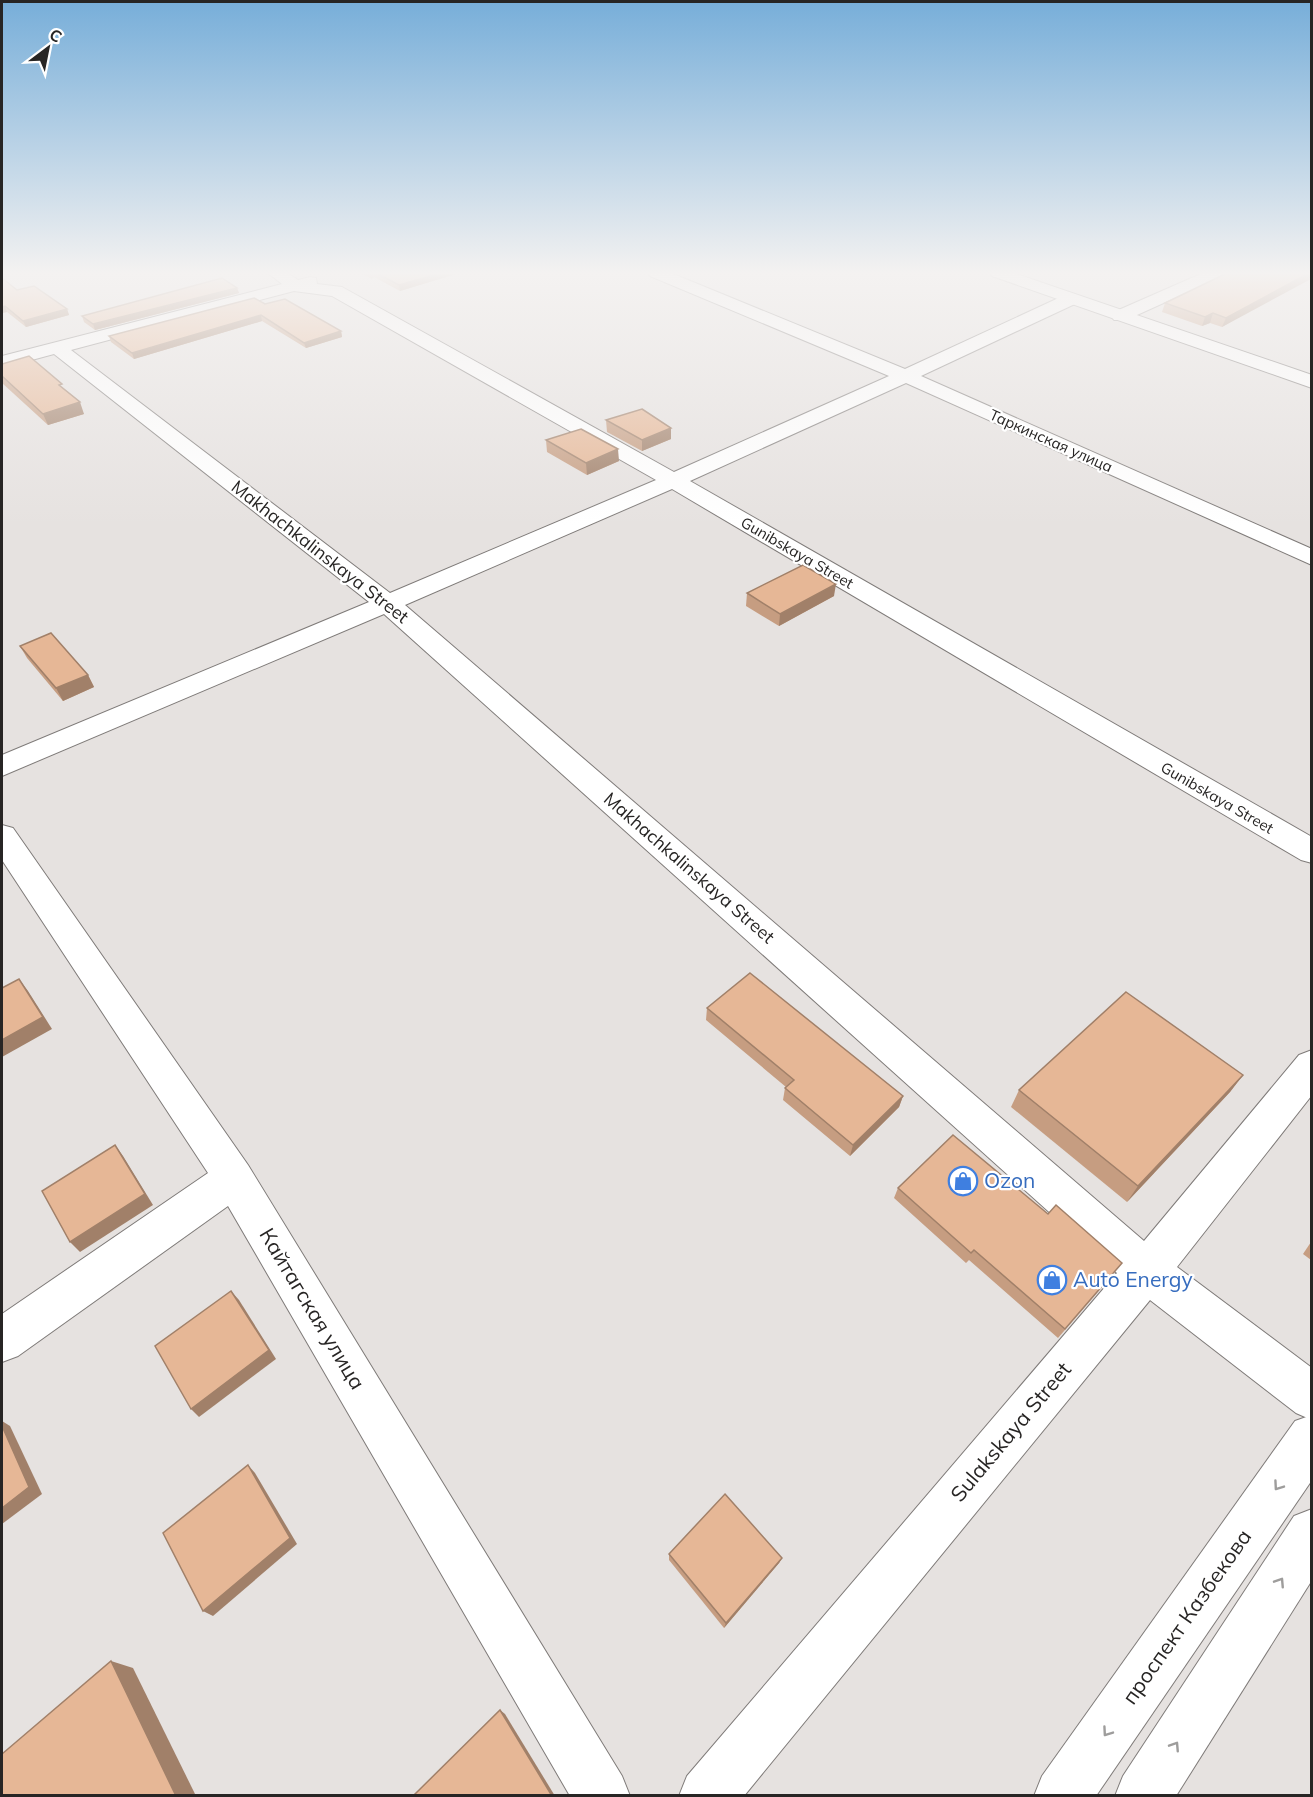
<svg xmlns="http://www.w3.org/2000/svg" width="1313" height="1797" font-family="Mulish,sans-serif">
	<rect width="100%" height="100%" fill="#e6e2e0"/>
	<g fill="none" stroke-linecap="round" stroke-linejoin="round">
		<g stroke="#7f7b79" stroke-width="2">
			<g id="minor">
				<path d="M 268,273 L 288,273 L 298,280 L 310,277 L 316,278 L 317,284 L 342,287 L 674,472 L 889,376 L 650,276 L 648,273 L 671,273 L 905,369 L 1065,295 L 1077,295 L 1080,299 L 1077,303 L 921,376 L 1312,549 L 1312,565 L 906,383 L 690,481 L 1312,837 L 1312,863 L 1301,860 L 672,489 L 405,605 L 1144,1241 L 1299,1055 L 1312,1050 L 1312,1095 L 1177,1267 L 1312,1368 L 1312,1420 L 1296,1413 L 1150,1300 L 744,1796 L 679,1796 L 687,1776 L 1117,1273 L 384,614 L 2,776 L 2,755 L 369,602 L 54,354 L 2,368 L 2,356 L 282,284 ZM 294,291 L 332,296 L 656,480 L 390,593 L 71,350 Z"/>
				<path d="M 1203,273 L 1225,273 L 1223,276 L 1126,320 L 1114,320 L 1111,316 L 1114,312 Z"/>
				<path d="M 2,825 L 13,828 L 248,1165 L 622,1776 L 630,1796 L 570,1796 L 228,1206 L 18,1356 L 2,1362 L 2,1314 L 208,1173 L 2,860 Z"/>
			</g>
		</g>
		<g stroke="#7f7b79" stroke-width="2">
			<path id="tertiary" d="M 990,273 L 1014,273 L 1312,375 L 1312,388 L 992,276 Z"/>
		</g>
		<g stroke="#7f7b79" stroke-width="2">
			<g id="trunk">
				<path d="M 1312,1415 L 1312,1480 L 1096,1796 L 1034,1796 L 1042,1776 L 1295,1421 Z"/>
				<path d="M 1312,1509 L 1312,1580 L 1176,1796 L 1115,1796 L 1123,1776 L 1294,1516 Z"/>
			</g>
		</g>
		<use href="#minor" fill="#fff" fill-rule="evenodd"/>
		<use href="#tertiary" fill="#fff" fill-rule="evenodd"/>
		<use href="#trunk" fill="#fff" fill-rule="evenodd"/>
	</g>
	<g fill="#c69d81">
		<path d="M 361,273 L 459,273 L 400,291 L 374,277 L 372,279 Z"/>
		<path d="M 1311,273 L 1222,327 L 1210,323 L 1202,326 L 1162,312 L 1165,303 Z"/>
		<path d="M 2,278 L 17,290 L 67,309 L 69,315 L 26,327 L 7,312 L 2,313 Z"/>
		<path d="M 237,288 L 239,293 L 95,330 L 84,322 L 82,316 Z"/>
		<path d="M 265,304 L 341,331 L 342,337 L 306,348 L 262,321 L 134,359 L 111,342 L 109,336 Z"/>
		<path d="M 2,364 L 64,389 L 84,414 L 48,425 L 2,383 Z"/>
		<path d="M 606,420 L 671,439 L 642,451 L 607,432 Z"/>
		<path d="M 546,440 L 619,461 L 587,475 L 547,452 Z"/>
		<path d="M 747,593 L 834,596 L 779,626 L 746,606 Z"/>
		<path d="M 20,646 L 88,675 L 94,687 L 63,701 L 27,658 Z"/>
		<path d="M 707,1008 L 903,1096 L 899,1107 L 850,1156 L 783,1100 L 785,1088 L 786,1087 L 706,1020 Z"/>
		<path d="M 1243,1075 L 1230,1092 L 1127,1202 L 1011,1107 L 1019,1090 Z"/>
		<path d="M 898,1188 L 1114,1273 L 1058,1338 L 969,1260 L 966,1263 L 894,1198 Z"/>
		<path d="M 1311,1242 L 1311,1260 L 1303,1254 Z"/>
		<path d="M 669,1554 L 782,1558 L 779,1563 L 724,1628 L 669,1560 Z"/>
	</g>
	<g fill="#a18069">
		<path d="M 441,273 L 459,273 L 400,291 L 399,285 Z"/>
		<path d="M 1309,273 L 1311,273 L 1311,279 L 1222,327 L 1226,318 Z"/>
		<path d="M 237,288 L 239,293 L 95,330 L 93,324 Z"/>
		<path d="M 5,306 L 7,312 L 2,313 L 2,307 Z"/>
		<path d="M 67,309 L 69,315 L 26,327 L 23,321 Z"/>
		<path d="M 1213,313 L 1210,323 L 1202,326 L 1205,317 Z"/>
		<path d="M 261,315 L 262,321 L 134,359 L 132,353 Z"/>
		<path d="M 341,331 L 342,337 L 306,348 L 304,343 Z"/>
		<path d="M 80,402 L 84,414 L 48,425 L 43,414 Z"/>
		<path d="M 671,428 L 671,439 L 642,451 L 642,440 Z"/>
		<path d="M 618,449 L 619,461 L 587,475 L 586,463 Z"/>
		<path d="M 836,584 L 834,596 L 779,626 L 780,614 Z"/>
		<path d="M 88,675 L 94,687 L 63,701 L 56,688 Z"/>
		<path d="M 19,979 L 28,991 L 52,1029 L 2,1057 L 2,1040 Z"/>
		<path d="M 1243,1075 L 1230,1092 L 1127,1202 L 1138,1186 Z"/>
		<path d="M 903,1096 L 899,1107 L 850,1156 L 853,1145 Z"/>
		<path d="M 115,1145 L 123,1156 L 153,1205 L 80,1252 L 70,1242 Z"/>
		<path d="M 231,1291 L 239,1300 L 276,1359 L 199,1417 L 191,1409 Z"/>
		<path d="M 2,1421 L 10,1426 L 42,1494 L 2,1524 Z"/>
		<path d="M 248,1465 L 255,1473 L 297,1544 L 213,1616 L 203,1611 Z"/>
		<path d="M 782,1558 L 779,1563 L 724,1628 L 726,1623 Z"/>
		<path d="M 111,1661 L 133,1668 L 196,1796 L 176,1796 Z"/>
		<path d="M 500,1710 L 505,1714 L 555,1796 L 552,1796 Z"/>
	</g>
	<g fill="#e6b796" stroke="#a18069" stroke-width="1.5">
		<path d="M 376,273 L 441,273 L 399,285 Z"/>
		<path d="M 1227,273 L 1309,273 L 1226,318 L 1213,313 L 1205,317 L 1165,303 Z"/>
		<path d="M 2,278 L 17,290 L 34,286 L 67,309 L 23,321 L 5,306 L 2,307 Z"/>
		<path d="M 222,278 L 237,288 L 93,324 L 82,316 Z"/>
		<path d="M 254,298 L 265,304 L 285,299 L 341,331 L 304,343 L 261,315 L 132,353 L 109,336 Z"/>
		<path d="M 29,356 L 62,384 L 59,385 L 80,402 L 43,414 L 2,376 L 2,364 Z"/>
		<path d="M 642,409 L 671,428 L 642,440 L 606,420 Z"/>
		<path d="M 581,429 L 618,449 L 586,463 L 546,440 Z"/>
		<path d="M 803,565 L 836,584 L 780,614 L 747,593 Z"/>
		<path d="M 51,633 L 88,675 L 56,688 L 20,646 Z"/>
		<path d="M 750,973 L 903,1096 L 853,1145 L 785,1088 L 794,1080 L 707,1008 Z"/>
		<path d="M 19,979 L 43,1017 L 2,1040 L 2,988 Z"/>
		<path d="M 1126,992 L 1243,1075 L 1138,1186 L 1019,1090 Z"/>
		<path d="M 953,1135 L 1048,1214 L 1056,1205 L 1122,1263 L 1065,1329 L 974,1250 L 971,1253 L 898,1188 Z"/>
		<path d="M 115,1145 L 145,1194 L 70,1242 L 42,1191 Z"/>
		<path d="M 231,1291 L 269,1350 L 191,1409 L 155,1346 Z"/>
		<path d="M 2,1426 L 29,1487 L 2,1508 Z"/>
		<path d="M 248,1465 L 290,1538 L 203,1611 L 163,1533 Z"/>
		<path d="M 725,1494 L 782,1558 L 726,1623 L 669,1554 Z"/>
		<path d="M 111,1661 L 176,1796 L 2,1796 L 2,1754 Z"/>
		<path d="M 500,1710 L 552,1796 L 413,1796 Z"/>
	</g>
	<defs><path id="oneway-chevron" d="M-2-3.5L2.5 0L-2 3.5" fill="none" stroke-width="1.6" stroke-linecap="round" stroke-linejoin="round" transform="scale(1.5)"/></defs>
	<g stroke="#9e9d9c">
		<use href="#oneway-chevron" transform="translate(1278 1486) rotate(125)"/>
		<use href="#oneway-chevron" transform="translate(1280 1582) rotate(-57)"/>
		<use href="#oneway-chevron" transform="translate(1107 1732) rotate(125)"/>
		<use href="#oneway-chevron" transform="translate(1175 1746) rotate(-57)"/>
	</g>
	<linearGradient id="sky" x2="0" y2="1"><stop stop-color="#77aed9"/><stop offset="0.52" stop-color="#f4f2f1"/><stop offset="1" stop-color="#f4f2f1" stop-opacity="0"/></linearGradient>
	<rect width="1313" height="525" fill="url(#sky)"/>
	<defs>
		<g id="shop-ring" transform="scale(1.5)"><circle r="9.5" fill="#fff" stroke="#3f7fe0" stroke-width="1.5"/><path d="M-5-2.5h2.3a2.7 3.5 0 0 1 5.4 0H5L5.5 6h-11ZM-1.5-2.5h3a1.5 2.3 0 0 0-3 0Z" fill="#3f7fe0"/></g>
	</defs>
	<g fill-rule="evenodd">
		<use href="#shop-ring" x="963" y="1181"/>
		<use href="#shop-ring" x="1052" y="1280"/>
	</g>
	<g text-anchor="middle" stroke-width="4.5" stroke-linejoin="round" paint-order="stroke">
		<g font-size="15" fill="#272524" stroke="#fff">
			<text transform="translate(1051 441) rotate(24)" y="5">Таркинская улица</text>
			<text transform="translate(797 553) rotate(30)" y="5">Gunibskaya Street</text>
			<text transform="translate(1217 798) rotate(30)" y="5">Gunibskaya Street</text>
		</g>
		<g font-size="18" fill="#272524" stroke="#fff">
			<text transform="translate(320 552) rotate(38)" y="6">Makhachkalinskaya Street</text>
			<text transform="translate(689 868) rotate(41)" y="6">Makhachkalinskaya Street</text>
		</g>
		<g font-size="21" fill="#366cbe" stroke="#fff" text-anchor="start">
			<text x="984" y="1188">Ozon</text>
			<text x="1073" y="1287">Auto Energy</text>
		</g>
		<g font-size="21" fill="#272524" stroke="#fff">
			<text transform="translate(312 1309) rotate(59)" y="7">Кайтагская улица</text>
			<text transform="translate(1011 1432) rotate(-50)" y="7">Sulakskaya Street</text>
			<text transform="translate(1187 1617) rotate(-55)" y="7">проспект Казбекова</text>
		</g>
	</g>
	<rect width="1313" height="1797" fill="none" stroke="#272524" stroke-width="6"/>
	<g transform="translate(48 48) rotate(32)" stroke="#ffffff" stroke-width="4.5" paint-order="stroke">
	<path d="M0-4.5L10 22L0 15L-10 22Z" fill="#272524"/>
	<text y="-9" font-size="16" font-weight="bold" text-anchor="middle" fill="#272524">С</text>
	</g>
</svg>
